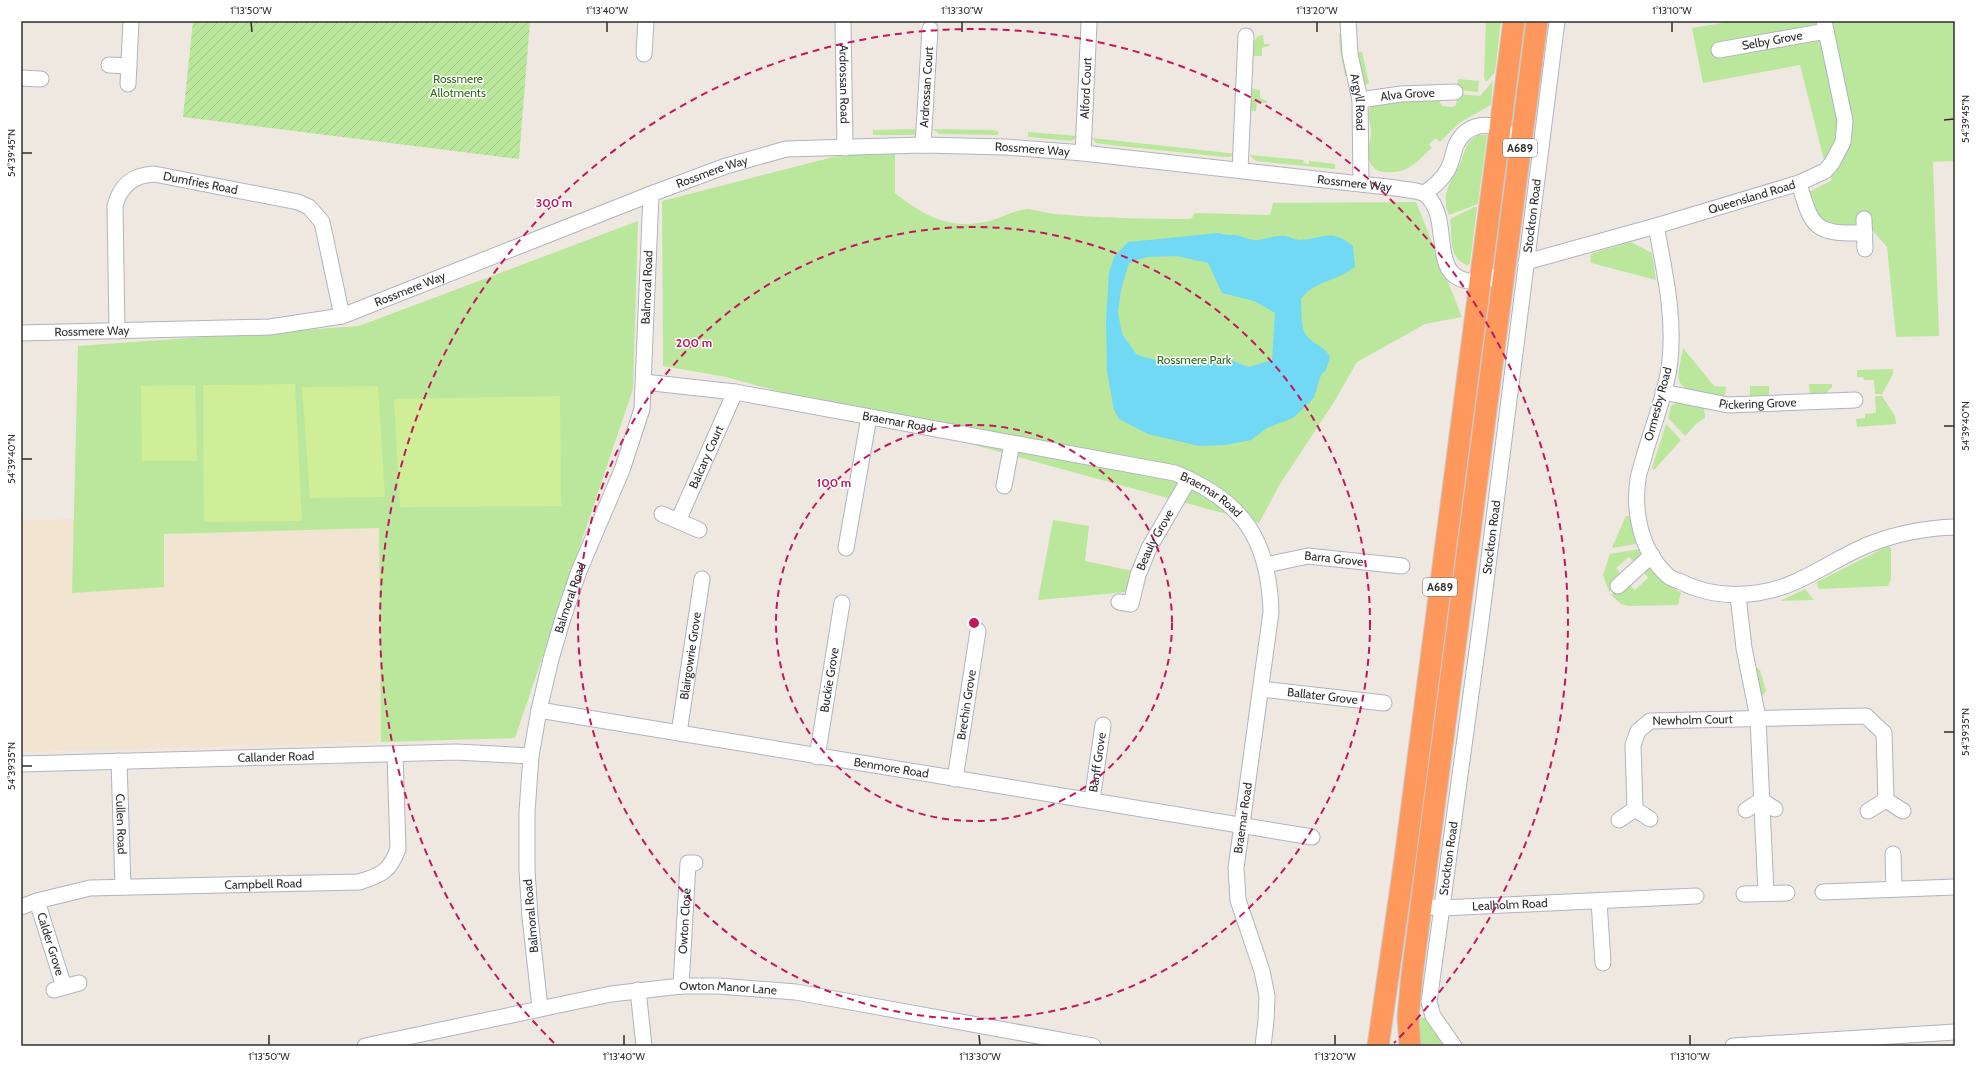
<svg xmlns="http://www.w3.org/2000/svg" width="1976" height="1067" font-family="Cabin,sans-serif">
	<defs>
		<pattern id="garden-furrows" width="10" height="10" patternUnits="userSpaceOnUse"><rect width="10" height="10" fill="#bae79c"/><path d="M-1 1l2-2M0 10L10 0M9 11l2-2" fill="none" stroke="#a0c687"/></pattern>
	</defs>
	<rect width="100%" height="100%" fill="#efe8e0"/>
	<path fill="#f1e4d0" d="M 74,519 L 72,593 L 164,534 L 379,528 L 381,742 L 21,752 L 21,520 Z"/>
	<g fill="#bae79c">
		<path d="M 1486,21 L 1501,21 L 1495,72 L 1487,81 L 1485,81 L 1484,76 Z"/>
		<path d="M 1522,21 L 1531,21 L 1517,125 L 1510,129 Z"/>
		<path d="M 1733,21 L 1955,21 L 1955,161 L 1933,162 L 1939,336 L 1896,337 L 1887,247 L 1873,231 L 1826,224 L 1811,209 L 1807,193 L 1832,180 L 1824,160 L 1800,65 L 1703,83 L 1692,28 Z"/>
		<path d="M 1339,34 L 1344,34 L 1349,75 L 1345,76 L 1340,50 Z"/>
		<path d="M 1263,35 L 1264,44 L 1270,44 L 1269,46 L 1262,48 L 1262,56 L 1254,56 L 1254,41 L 1258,36 Z"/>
		<path d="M 1357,52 L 1362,52 L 1369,83 L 1365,85 Z"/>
		<path d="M 1458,79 L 1479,81 L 1478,92 L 1457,90 Z"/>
		<path d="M 1493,81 L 1491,105 L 1459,123 L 1440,142 L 1436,138 L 1429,144 L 1432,148 C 1415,163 1409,174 1384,172 C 1376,171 1371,167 1369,159 C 1366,150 1371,141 1371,132 C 1371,121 1365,111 1374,102 L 1436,100 L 1439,100 L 1442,106 L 1453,107 L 1456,105 L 1457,98 L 1459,94 L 1480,96 Z"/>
		<path d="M 1252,89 L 1260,90 L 1260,98 L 1267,101 L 1267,103 L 1257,102 L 1256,111 L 1250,111 Z"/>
		<path d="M 920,129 L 914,135 L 873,135 L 873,130 Z"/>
		<path d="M 933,129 L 991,130 L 998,131 L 998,135 L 939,134 Z"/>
		<path d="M 1028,132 L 1078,136 L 1072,141 L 1028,137 Z"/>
		<path d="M 1478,135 L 1487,135 L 1478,204 L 1449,215 C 1441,195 1449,185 1458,168 C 1466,154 1462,145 1478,135 Z"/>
		<path d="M 1092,138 L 1220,152 L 1235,154 L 1230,157 L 1225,157 L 1110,145 L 1096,143 Z"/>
		<path d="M 1507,147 L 1511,147 L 1503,210 L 1496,229 Z"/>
		<path d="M 895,154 L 895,193 C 926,218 953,231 993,220 C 1002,217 1019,209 1028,209 C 1036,210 1046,213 1055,214 C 1100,218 1145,219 1191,219 L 1195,213 L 1270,215 L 1273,203 L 1416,202 L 1462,317 L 1425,324 L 1357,362 L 1334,402 L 1280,484 L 1259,523 L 726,377 L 663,366 L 662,201 L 841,155 Z"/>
		<path d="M 1249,155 L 1304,160 L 1303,163 L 1309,164 L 1309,161 L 1335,164 L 1335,169 L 1256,161 Z"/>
		<path d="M 1474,207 L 1477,207 L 1470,264 L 1467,265 C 1447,257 1453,237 1450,219 Z"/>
		<path d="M 638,221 L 633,389 L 515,738 L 381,742 L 379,528 L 164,534 L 164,587 L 72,593 L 78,346 L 359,326 Z"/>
		<path d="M 1631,242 L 1652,253 L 1656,280 L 1591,263 L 1590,256 L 1593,253 Z"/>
		<path d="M 1484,315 L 1492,316 L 1445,666 L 1439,665 Z"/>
		<path d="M 1683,348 L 1714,386 L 1726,387 L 1725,396 C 1712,394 1683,395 1679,380 C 1677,374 1682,355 1683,348 Z"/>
		<path d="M 1893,369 L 1893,374 L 1882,394 L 1875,394 L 1874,380 L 1864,380 L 1863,377 L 1857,377 L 1857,370 Z"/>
		<path d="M 1809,384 L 1832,384 L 1832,387 L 1826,393 L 1810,394 Z"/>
		<rect x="1750" y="386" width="19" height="10"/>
		<path d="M 1875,396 L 1882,396 L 1895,416 L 1896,424 L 1857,427 L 1856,419 L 1865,418 L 1865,414 L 1876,413 Z"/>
		<path d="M 1678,402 L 1704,407 L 1705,418 L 1696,424 L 1685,436 L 1668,418 L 1671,406 Z"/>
		<path d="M 1666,424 L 1681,440 L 1654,470 L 1652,468 Z"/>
		<path d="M 1626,516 L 1629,516 L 1636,544 L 1613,548 L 1612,547 Z"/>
		<path d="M 1053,520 L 1089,526 L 1085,561 L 1133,571 L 1128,592 L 1038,600 Z"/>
		<path d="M 1888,546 L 1891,548 L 1891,579 L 1888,586 L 1820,589 L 1818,588 L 1817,582 Z"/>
		<path d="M 1639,549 L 1642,556 L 1635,563 L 1629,557 L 1616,568 L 1622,576 L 1616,585 L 1609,592 L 1603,575 L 1610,554 Z"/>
		<path d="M 1649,568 L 1664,582 L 1681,593 L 1678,605 L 1629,606 L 1621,604 L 1611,595 L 1619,587 L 1628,583 L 1635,590 L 1648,578 L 1642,570 Z"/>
		<path d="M 1805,589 L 1814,600 L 1780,601 Z"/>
		<path d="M 1752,665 L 1760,670 L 1766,691 L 1761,698 Z"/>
		<path d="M 1417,1017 L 1426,1018 L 1445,1046 L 1419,1046 Z"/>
	</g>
	<path fill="url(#garden-furrows)" d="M 193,21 L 530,21 L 519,159 L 183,117 Z"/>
	<g fill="#cfee97">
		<path d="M 295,384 L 302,521 L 204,522 L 203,385 Z"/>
		<path d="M 195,385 L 197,461 L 142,461 L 141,386 Z"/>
		<path d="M 378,386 L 385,497 L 310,498 L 302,387 Z"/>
		<path d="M 560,396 L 561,506 L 400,507 L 394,399 Z"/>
	</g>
	<path fill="#71d9f3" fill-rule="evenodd" d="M 1219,233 C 1226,236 1233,234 1240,236 C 1247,238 1250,240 1258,240 C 1267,239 1276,235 1286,236 C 1291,237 1295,240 1300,240 C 1324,238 1332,228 1353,246 L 1355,267 C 1348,271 1342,276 1335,278 C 1321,284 1311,286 1301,299 C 1302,309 1300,329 1307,336 C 1314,345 1325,346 1330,357 L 1326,370 L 1321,375 L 1314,397 L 1310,402 L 1293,418 L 1267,428 L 1251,440 L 1225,445 L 1199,446 L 1148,434 L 1119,419 L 1114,410 L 1107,371 L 1106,322 L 1109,273 L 1114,257 L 1128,242 ZM 1176,256 L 1208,263 L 1222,293 L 1254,301 L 1275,313 L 1272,360 L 1249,367 L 1225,358 L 1199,365 L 1163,362 L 1137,355 L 1122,334 L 1118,312 L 1121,290 L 1129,263 L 1147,257 Z"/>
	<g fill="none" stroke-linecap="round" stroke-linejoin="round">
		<g stroke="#b0b4be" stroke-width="17">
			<g id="minor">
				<path id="s1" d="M 843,21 L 845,148"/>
				<path id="s2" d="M 1348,21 L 1350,54 L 1360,100 L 1361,184"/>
				<path id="s3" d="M 1719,50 L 1826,31"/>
				<path d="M 644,54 L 646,21"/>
				<path d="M 109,65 L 129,66"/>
				<path d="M 21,78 L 41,79"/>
				<path d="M 128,84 L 131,21"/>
				<path id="s4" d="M 1360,100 L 1401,94 L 1455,92"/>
				<path id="s5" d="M 923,145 L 930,29"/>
				<path id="s6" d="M 1083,153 L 1089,23"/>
				<path d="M 1240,170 L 1246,36"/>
				<path d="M 1799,183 C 1812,229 1815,234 1865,233"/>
				<path d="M 1425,193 C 1434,186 1443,179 1448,169 C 1452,162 1453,153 1456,145 C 1466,124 1488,120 1507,132"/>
				<path d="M 1864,219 L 1865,249"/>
				<path d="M 1656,226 C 1665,273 1676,322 1669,369 C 1664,398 1653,426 1645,453 C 1643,462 1639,471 1638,479 C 1633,513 1641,551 1667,575 C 1670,578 1675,580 1679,581 C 1704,594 1729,597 1757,593 C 1798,588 1832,559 1870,544 C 1898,533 1925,528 1955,527"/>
				<path id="s7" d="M 1526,262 L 1656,226 L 1799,183 L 1825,171 L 1832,163 L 1843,142 L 1845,121 L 1824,21"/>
				<path id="s8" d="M 117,331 L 115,206 C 120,186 133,175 154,174 L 298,202 L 309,207 L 322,222 L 342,316"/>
				<path id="s9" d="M 21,333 L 270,327 L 342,316 L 651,194 L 726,166 L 786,149 L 923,145 L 1005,147 L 1083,153 L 1396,188 C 1404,190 1420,190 1426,195 C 1452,217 1430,271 1464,280 C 1476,284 1493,277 1504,274"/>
				<path id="s10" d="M 644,382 L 735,392 L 1175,473 C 1243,501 1269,539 1271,612 L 1236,868 L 1238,900 L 1262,971 L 1267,996 L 1266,1021 L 1263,1046"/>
				<path id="s11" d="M 1663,392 L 1728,405 L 1855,400"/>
				<path d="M 1004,486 L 1012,443"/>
				<path d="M 662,514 L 699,530"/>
				<path id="s12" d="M 678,521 L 735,392"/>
				<path d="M 846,548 L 869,417"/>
				<path id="s13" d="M 1266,565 L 1308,556 L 1402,566"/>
				<path d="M 1618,586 L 1652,555"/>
				<path d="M 1738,596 L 1744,648 L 1758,718 L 1766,893"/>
				<path id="s14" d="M 1119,602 L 1131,604 L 1138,575 L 1149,548 L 1189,479"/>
				<path id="s15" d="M 1261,689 L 1384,703"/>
				<path id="s16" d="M 539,710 L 1312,837"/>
				<path id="s17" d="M 679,733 L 702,579"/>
				<path id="s18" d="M 817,757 L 842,603"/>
				<path id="s19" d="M 119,761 L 123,887"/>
				<path id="s20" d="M 21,764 L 456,752 L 531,756"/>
				<path id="s21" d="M 955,779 L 978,631"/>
				<path id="s22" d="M 1092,800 L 1103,725"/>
				<path id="s23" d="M 1635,809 L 1633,745 L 1638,731 L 1650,721 L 1866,716 L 1884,733 L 1886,800"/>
				<path d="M 1746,810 L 1761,800 L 1775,809"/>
				<path d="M 1868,811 L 1886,800 L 1903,811"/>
				<path d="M 1619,820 L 1635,809 L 1650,819"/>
				<path d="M 1893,854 L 1894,889"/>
				<path d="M 1823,892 L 1955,887"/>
				<path d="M 1744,894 L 1787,893"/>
				<path id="s24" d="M 37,901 L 64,987"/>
				<path d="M 1599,901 L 1603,963"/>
				<path id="s25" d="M 21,907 L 37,901 L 90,888 L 359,882 C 382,875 390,871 398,849 L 395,754"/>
				<path id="s26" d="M 1432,907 L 1442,908 L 1696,896"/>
				<path id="s27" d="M 681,986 L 688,863 L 695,863"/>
				<path d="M 54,990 L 79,983"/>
				<path d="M 638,990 L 644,1046"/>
				<path id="s28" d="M 540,1008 L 530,917 L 527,870 L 527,812 L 531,756 L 539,710 L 551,659 L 563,618 L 579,571 L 622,470 L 642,409 L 651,194"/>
				<path id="s29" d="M 365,1046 L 611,994 L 681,986 L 718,986 L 796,992 L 1093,1046"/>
				<path id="s30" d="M 1454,1046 L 1433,1016 L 1429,1002 L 1481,621 L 1557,21"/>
				<path d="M 1733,1046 L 1955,1032"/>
			</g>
		</g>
		<g stroke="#c9c9c9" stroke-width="23">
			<g id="highway">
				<path d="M 1378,1046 L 1405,859 L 1514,21"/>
				<path d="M 1410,1046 L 1408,1017 L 1412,975 L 1537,21"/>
			</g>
		</g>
		<use href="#minor" stroke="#fff" stroke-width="15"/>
		<use href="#highway" stroke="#ff985c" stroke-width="21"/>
	</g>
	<path fill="none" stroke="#2e2e2e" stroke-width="1.5" d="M 251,22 L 252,32M 607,22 L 607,32M 962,22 L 962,32M 1317,22 L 1317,32M 1672,22 L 1672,32M 1944,120 L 1954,119M 22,153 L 32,153M 1944,426 L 1954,426M 22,459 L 32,459M 1944,732 L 1954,732M 22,766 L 32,766M 269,1035 L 269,1045M 624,1035 L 624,1045M 979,1035 L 980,1045M 1335,1035 L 1335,1045M 1690,1035 L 1690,1045"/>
	<g fill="none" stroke="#c2185b" stroke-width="2" stroke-dasharray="7 5">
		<circle cx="974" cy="623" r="198"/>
		<circle cx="974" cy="623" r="396"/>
		<path d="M554 1043A594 594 0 1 1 1394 1043"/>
	</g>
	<g text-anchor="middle" stroke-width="3" stroke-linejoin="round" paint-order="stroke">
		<g fill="#fff" stroke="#6d6d6d" stroke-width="1">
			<rect x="1503" y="139" width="34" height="18" rx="3"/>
			<rect x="1423" y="578" width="34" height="18" rx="3"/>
		</g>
		<g font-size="11" font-weight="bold" fill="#2e2e2e">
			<text x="1520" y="152">A689</text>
			<text x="1440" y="591">A689</text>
		</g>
		<g font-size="12" fill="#2e2e2e" stroke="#fff">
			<text dy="4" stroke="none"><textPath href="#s3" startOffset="54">Selby Grove</textPath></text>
			<text dy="4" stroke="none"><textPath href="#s1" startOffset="63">Ardrossan Road</textPath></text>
			<text dy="4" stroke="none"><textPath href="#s5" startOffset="58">Ardrossan Court</textPath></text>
			<text dy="4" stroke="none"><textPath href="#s6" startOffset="65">Alford Court</textPath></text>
			<text dy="4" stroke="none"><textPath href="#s4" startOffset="48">Alva Grove</textPath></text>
			<text dy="4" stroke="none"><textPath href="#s2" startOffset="82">Argyll Road</textPath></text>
			<text dy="4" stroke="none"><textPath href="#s9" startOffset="1043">Rossmere Way</textPath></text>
			<text dy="4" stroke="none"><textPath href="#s9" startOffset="719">Rossmere Way</textPath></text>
			<text dy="4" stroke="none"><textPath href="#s8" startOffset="227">Dumfries Road</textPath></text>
			<text dy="4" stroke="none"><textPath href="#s9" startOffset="1367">Rossmere Way</textPath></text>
			<text dy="4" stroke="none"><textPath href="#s7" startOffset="235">Queensland Road</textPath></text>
			<text dy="4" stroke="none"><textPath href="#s30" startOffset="844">Stockton Road</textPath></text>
			<text dy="4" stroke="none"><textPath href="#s28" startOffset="740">Balmoral Road</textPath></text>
			<text dy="4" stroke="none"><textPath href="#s9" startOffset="395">Rossmere Way</textPath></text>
			<text dy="4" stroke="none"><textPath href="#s9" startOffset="71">Rossmere Way</textPath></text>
			<text dy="4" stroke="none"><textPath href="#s11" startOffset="96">Pickering Grove</textPath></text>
			<text transform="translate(1658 404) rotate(-75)" y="4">Ormesby Road</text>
			<text dy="4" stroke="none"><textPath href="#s10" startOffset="257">Braemar Road</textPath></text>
			<text dy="4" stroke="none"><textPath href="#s12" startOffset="70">Balcary Court</textPath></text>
			<text dy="4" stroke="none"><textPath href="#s10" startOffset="581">Braemar Road</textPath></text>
			<text dy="4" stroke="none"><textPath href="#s30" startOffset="520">Stockton Road</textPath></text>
			<text dy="4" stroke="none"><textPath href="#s14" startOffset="81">Beauly Grove</textPath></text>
			<text dy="4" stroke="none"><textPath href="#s13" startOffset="69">Barra Grove</textPath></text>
			<text dy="4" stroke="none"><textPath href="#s28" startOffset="416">Balmoral Road</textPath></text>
			<text dy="4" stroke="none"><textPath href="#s17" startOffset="78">Blairgowrie Grove</textPath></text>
			<text dy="4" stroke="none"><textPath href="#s18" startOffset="78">Buckie Grove</textPath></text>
			<text dy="4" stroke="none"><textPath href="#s15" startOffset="62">Ballater Grove</textPath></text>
			<text dy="4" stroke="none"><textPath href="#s21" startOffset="75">Brechin Grove</textPath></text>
			<text dy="4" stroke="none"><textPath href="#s23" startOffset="137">Newholm Court</textPath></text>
			<text dy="4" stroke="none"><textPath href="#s20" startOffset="255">Callander Road</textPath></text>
			<text dy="4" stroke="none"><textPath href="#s22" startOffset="38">Banff Grove</textPath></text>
			<text dy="4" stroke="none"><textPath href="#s16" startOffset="357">Benmore Road</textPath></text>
			<text transform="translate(1243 818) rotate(-82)" y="4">Braemar Road</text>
			<text dy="4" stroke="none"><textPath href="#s19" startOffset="63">Cullen Road</textPath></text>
			<text dy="4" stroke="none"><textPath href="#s30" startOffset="196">Stockton Road</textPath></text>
			<text dy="4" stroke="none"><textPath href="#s25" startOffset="245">Campbell Road</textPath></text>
			<text dy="4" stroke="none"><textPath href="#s26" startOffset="78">Lealholm Road</textPath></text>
			<text transform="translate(531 916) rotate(-95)" y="4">Balmoral Road</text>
			<text dy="4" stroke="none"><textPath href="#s27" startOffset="65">Owton Close</textPath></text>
			<text dy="4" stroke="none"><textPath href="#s24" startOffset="45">Calder Grove</textPath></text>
			<text dy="4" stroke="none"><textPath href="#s29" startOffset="369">Owton Manor Lane</textPath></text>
		</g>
		<g font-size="12" fill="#307019" stroke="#fff">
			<text x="458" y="83">Rossmere<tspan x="458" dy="14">Allotments</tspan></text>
			<text x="1194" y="364">Rossmere Park</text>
		</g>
	</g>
	<circle cx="974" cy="623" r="6" fill="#c2185b" stroke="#fff" stroke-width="2"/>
	<g font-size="12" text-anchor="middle" font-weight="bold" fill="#c2185b" stroke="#fff" stroke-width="3" stroke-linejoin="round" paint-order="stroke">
		<text x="554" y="207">300 m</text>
		<text x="694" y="347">200 m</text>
		<text x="834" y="487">100 m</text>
	</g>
	<rect width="1976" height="1067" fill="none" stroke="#ffffff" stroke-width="44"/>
	<rect x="22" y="22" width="1932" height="1023" fill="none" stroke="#2e2e2e" stroke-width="1.5"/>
	<g font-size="10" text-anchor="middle" fill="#2e2e2e">
		<text x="251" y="14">1°13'50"W</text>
		<text x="607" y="14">1°13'40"W</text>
		<text x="962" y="14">1°13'30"W</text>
		<text x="1317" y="14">1°13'20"W</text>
		<text x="1672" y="14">1°13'10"W</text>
		<text transform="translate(1965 119) rotate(-90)" y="4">54°39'45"N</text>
		<text transform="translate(11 153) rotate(-90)" y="4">54°39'45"N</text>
		<text transform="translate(1965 426) rotate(-90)" y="4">54°39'40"N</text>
		<text transform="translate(11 459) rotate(-90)" y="4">54°39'40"N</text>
		<text transform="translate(1965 732) rotate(-90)" y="4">54°39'35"N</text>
		<text transform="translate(11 766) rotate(-90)" y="4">54°39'35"N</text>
		<text x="269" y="1060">1°13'50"W</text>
		<text x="624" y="1060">1°13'40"W</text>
		<text x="980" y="1060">1°13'30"W</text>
		<text x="1335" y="1060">1°13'20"W</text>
		<text x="1690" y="1060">1°13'10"W</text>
	</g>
</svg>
